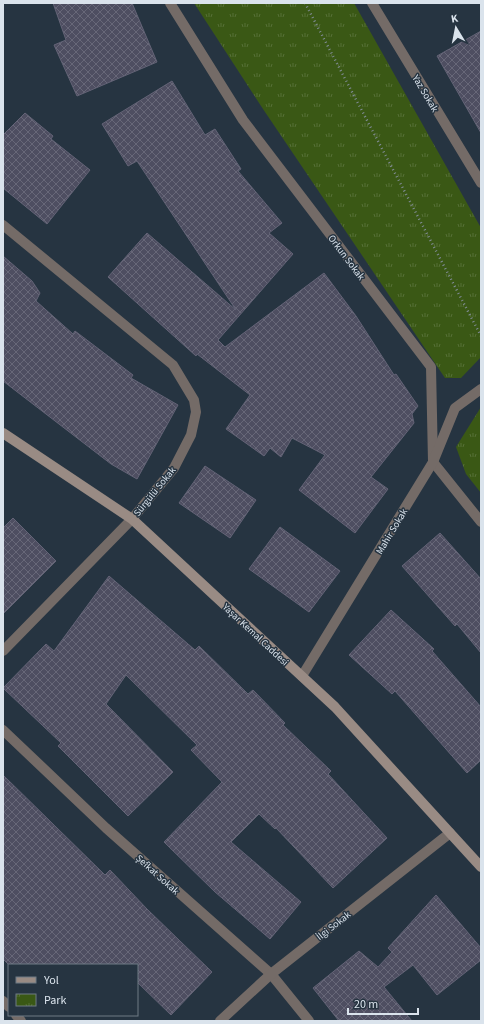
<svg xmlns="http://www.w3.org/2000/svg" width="484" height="1024" font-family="'Source Sans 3',sans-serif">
	<defs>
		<pattern id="park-tufts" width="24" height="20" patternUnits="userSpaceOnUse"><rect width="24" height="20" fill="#3a5815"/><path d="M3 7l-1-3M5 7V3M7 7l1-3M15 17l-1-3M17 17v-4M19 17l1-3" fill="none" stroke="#567037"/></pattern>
		<pattern id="building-cross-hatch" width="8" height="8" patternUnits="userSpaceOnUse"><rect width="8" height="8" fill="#4e4e61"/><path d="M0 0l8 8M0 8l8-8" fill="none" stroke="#676778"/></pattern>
	</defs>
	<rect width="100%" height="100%" fill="#263441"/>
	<g fill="url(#park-tufts)">
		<path d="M 194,3 L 354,3 L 481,228 L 481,357 L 461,378 L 445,378 L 263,109 Z"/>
		<path d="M 481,407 L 481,493 L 466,474 L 456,447 Z"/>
	</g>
	<g fill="url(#building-cross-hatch)" stroke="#636376">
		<path d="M 53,3 L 132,3 L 157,62 L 77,96 L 54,45 L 66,40 Z"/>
		<path d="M 481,31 L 481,133 L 437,56 Z"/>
		<path d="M 172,81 L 205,135 L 215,129 L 241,169 L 238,171 L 282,223 L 269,233 L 293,254 L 218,340 L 225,347 L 324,273 L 356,316 L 394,375 L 396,374 L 418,406 L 412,414 L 414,423 L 371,477 L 388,489 L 355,533 L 299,490 L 325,455 L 292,438 L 281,457 L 270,448 L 264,456 L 226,429 L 250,395 L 197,354 L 196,356 L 108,277 L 147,233 L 236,310 L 137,161 L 128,166 L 102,124 Z"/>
		<path d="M 25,113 L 53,136 L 51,139 L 90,170 L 47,224 L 3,188 L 3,135 Z"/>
		<path d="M 3,256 L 32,281 L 40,293 L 36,301 L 73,334 L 75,331 L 133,375 L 131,378 L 178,405 L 137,479 L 111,464 L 3,381 Z"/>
		<path d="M 205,466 L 256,500 L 230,538 L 179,503 Z"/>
		<path d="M 13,518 L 56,561 L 3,614 L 3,528 Z"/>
		<path d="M 280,527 L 340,571 L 309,612 L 249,569 Z"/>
		<path d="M 440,533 L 481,579 L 481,653 L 457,624 L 455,626 L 402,566 Z"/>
		<path d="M 109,576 L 195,650 L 199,646 L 248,694 L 253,690 L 285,723 L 283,725 L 331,771 L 328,774 L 387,838 L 333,888 L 276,828 L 275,829 L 259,814 L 231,842 L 301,902 L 270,939 L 215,892 L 164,842 L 222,782 L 191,750 L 197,745 L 126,675 L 106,704 L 173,772 L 128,816 L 58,746 L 61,743 L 3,688 L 46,644 L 54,651 Z"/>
		<path d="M 391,610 L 434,649 L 432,651 L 481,707 L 481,760 L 467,773 L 395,691 L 392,694 L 349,655 Z"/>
		<path d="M 3,775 L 105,875 L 110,870 L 147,909 L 212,972 L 171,1015 L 137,982 L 137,965 L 9,965 L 3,959 Z"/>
		<path d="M 436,895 L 481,948 L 481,960 L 437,995 L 413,965 L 384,987 L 412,1021 L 339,1021 L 313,988 L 359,951 L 378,967 L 392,952 L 388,948 Z"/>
	</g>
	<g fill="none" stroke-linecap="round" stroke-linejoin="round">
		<path stroke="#828d98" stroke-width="2.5" stroke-dasharray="1 3" stroke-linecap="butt" d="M 305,3 L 481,336"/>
		<g stroke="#746b67" stroke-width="10">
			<path d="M 170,3 L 243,120 L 431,367 L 433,462 L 481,522"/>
			<path d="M 372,3 L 481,183"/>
			<path d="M 3,225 L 173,365 L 194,400 L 196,412 L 191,435 L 174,468 L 132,519 L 3,651"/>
			<path d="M 302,676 L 433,462 L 455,408 L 481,389"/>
			<path d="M 3,730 L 106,828 L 271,974 L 309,1021"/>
			<path d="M 3,1001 L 9,1007"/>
			<path d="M 16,1015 L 21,1021"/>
			<path d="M 220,1021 L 271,974 L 450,833"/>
		</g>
		<path stroke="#998b84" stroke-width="10" d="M 3,433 L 132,519 L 335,707 L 481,867"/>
	</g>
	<g text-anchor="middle" stroke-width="3" stroke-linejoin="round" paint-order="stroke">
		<g font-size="10" fill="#dae3ec" stroke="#263441">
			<text transform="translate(426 93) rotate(59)" y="4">Yaz Sokak</text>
			<text transform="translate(347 257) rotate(53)" y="4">Orkun Sokak</text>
			<text transform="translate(154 491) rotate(-51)" y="4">Sürgülü Sokak</text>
			<text transform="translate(391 531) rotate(-59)" y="4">Mahir Sokak</text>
			<text transform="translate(256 634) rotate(43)" y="4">Yaşar Kemal Caddesi</text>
			<text transform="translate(158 874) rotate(42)" y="4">Şefkat Sokak</text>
			<text transform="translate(333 925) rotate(-38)" y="4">İlgi Sokak</text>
		</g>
	</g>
	<rect width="484" height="1024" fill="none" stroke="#dae3ec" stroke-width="8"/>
	<rect x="8" y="964" width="130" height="52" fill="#263441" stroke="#6e7a85"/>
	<rect x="16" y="977" width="20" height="6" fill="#998b84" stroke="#6e7a85"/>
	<text x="44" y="984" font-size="12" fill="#dae3ec">Yol</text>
	<rect x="16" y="994" width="20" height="12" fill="url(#park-tufts)" stroke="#6e7a85"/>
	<text x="44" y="1004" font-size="12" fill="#dae3ec">Park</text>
	<g transform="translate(456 28) rotate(350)" stroke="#263441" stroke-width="3" paint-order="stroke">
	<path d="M0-3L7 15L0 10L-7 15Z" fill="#dae3ec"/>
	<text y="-6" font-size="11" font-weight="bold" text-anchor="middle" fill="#dae3ec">K</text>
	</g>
	<path d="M348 1008v6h70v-6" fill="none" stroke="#dae3ec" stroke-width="2"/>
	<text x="354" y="1008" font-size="12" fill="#dae3ec" stroke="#263441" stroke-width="3" paint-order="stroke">20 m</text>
</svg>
